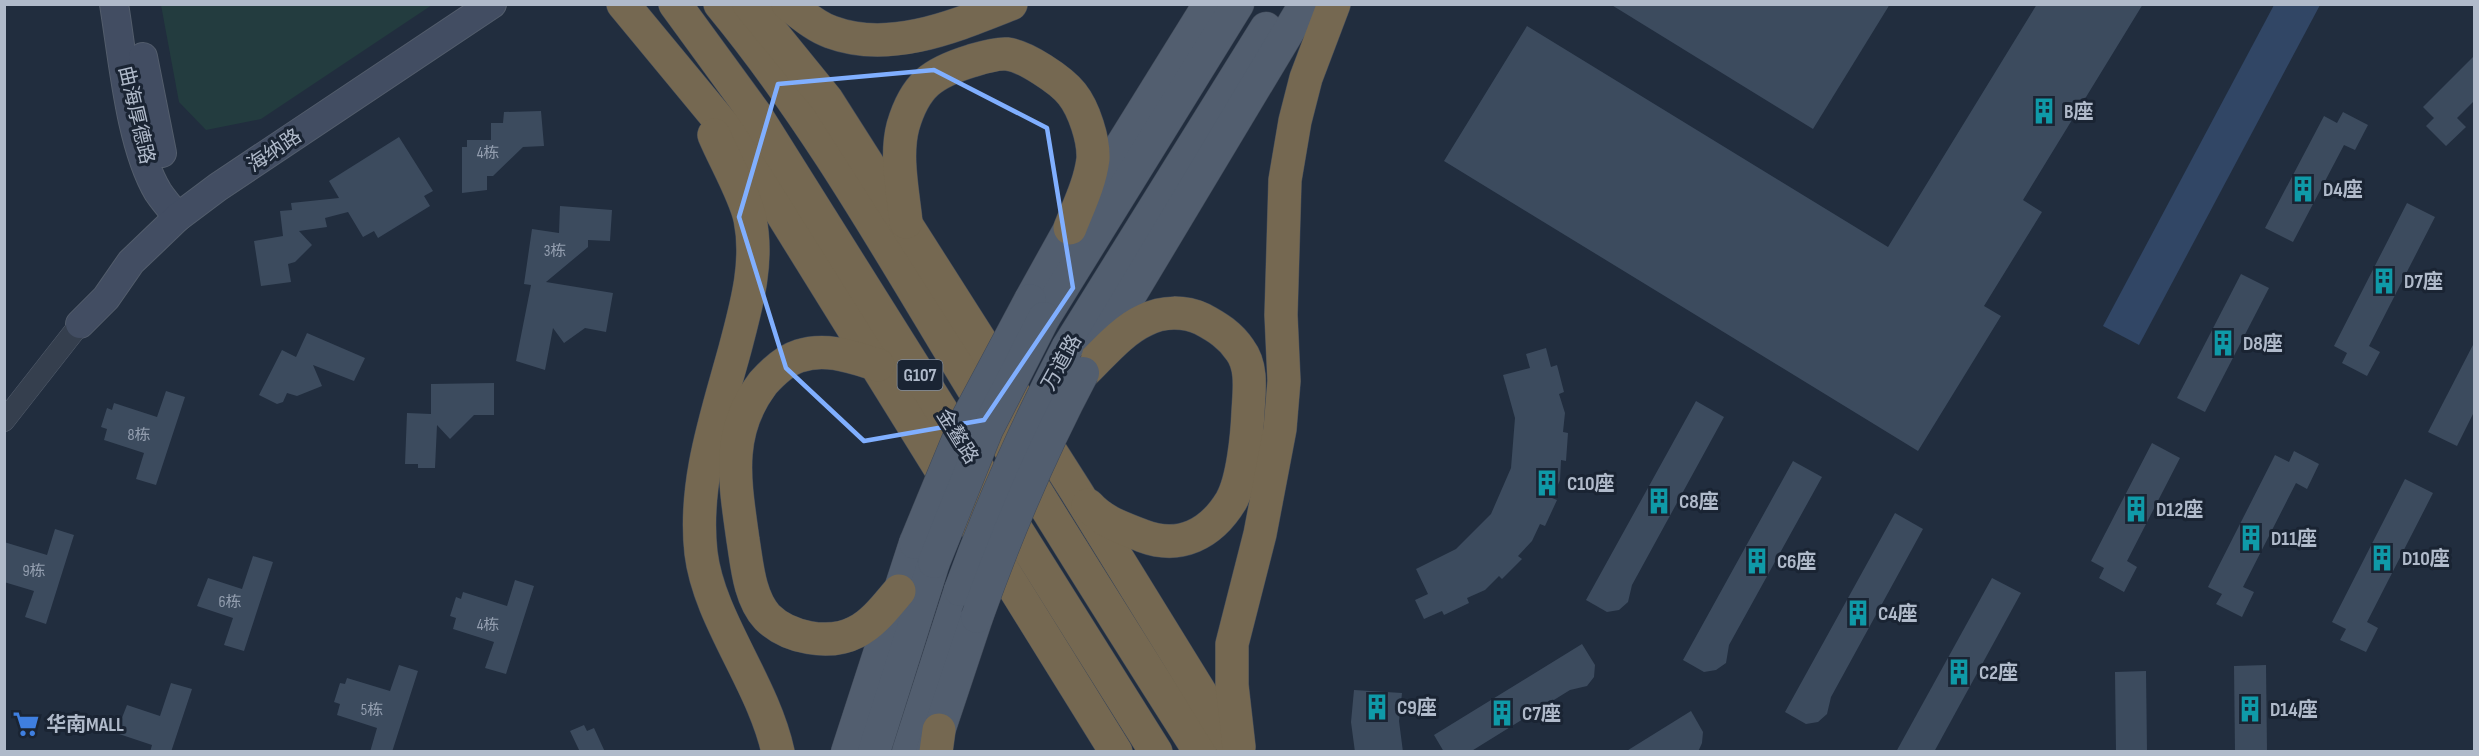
<svg xmlns="http://www.w3.org/2000/svg" width="2479" height="756" font-family="'Sofia Sans Condensed','Noto Sans SC',sans-serif">
	<rect width="100%" height="100%" fill="#212d3e"/>
	<path fill="#233c3f" d="M 161,5 L 161,4 L 432,5 L 261,119 L 206,130 L 179,102 Z"/>
	<path fill="#314665" d="M 2274,5 L 2320,5 L 2139,345 L 2103,326 Z"/>
	<g fill="#3c4b5e">
		<path d="M 1610,4 L 1890,4 L 1813,129 Z"/>
		<path d="M 2037,4 L 2143,4 L 2023,200 L 2042,212 L 1984,306 L 2001,316 L 1918,451 L 1444,161 L 1527,26 L 1888,247 Z"/>
		<path d="M 2475,55 L 2475,100 L 2457,118 L 2466,127 L 2446,146 L 2426,126 L 2434,118 L 2423,107 Z"/>
		<path d="M 541,111 L 544,146 L 523,147 L 493,176 L 487,176 L 487,190 L 462,193 L 462,147 L 467,147 L 467,140 L 491,140 L 491,123 L 503,123 L 504,112 Z"/>
		<path d="M 2343,112 L 2368,125 L 2355,150 L 2344,145 L 2293,242 L 2265,228 L 2324,116 L 2337,123 Z"/>
		<path d="M 399,137 L 433,191 L 424,196 L 430,206 L 378,238 L 374,231 L 363,237 L 348,212 L 325,218 L 327,227 L 299,231 L 312,245 L 295,262 L 288,264 L 291,282 L 261,286 L 254,241 L 283,236 L 280,211 L 292,210 L 291,203 L 339,198 L 329,181 Z"/>
		<path d="M 2407,203 L 2435,217 L 2369,346 L 2380,352 L 2367,376 L 2342,363 L 2347,353 L 2334,346 Z"/>
		<path d="M 560,206 L 612,210 L 610,241 L 588,240 L 588,247 L 546,282 L 613,293 L 606,332 L 585,328 L 564,343 L 553,328 L 545,370 L 516,361 L 531,285 L 524,284 L 532,229 L 559,233 Z"/>
		<path d="M 2241,274 L 2269,288 L 2205,412 L 2177,398 Z"/>
		<path d="M 307,333 L 365,358 L 354,381 L 313,365 L 322,386 L 297,396 L 287,393 L 283,402 L 277,404 L 259,395 L 282,350 L 296,357 Z"/>
		<path d="M 2475,341 L 2475,410 L 2457,446 L 2428,432 Z"/>
		<path d="M 1546,348 L 1551,367 L 1557,365 L 1564,392 L 1559,394 L 1565,413 L 1563,432 L 1568,433 L 1566,461 L 1561,460 L 1560,480 L 1552,498 L 1557,500 L 1545,526 L 1540,524 L 1532,541 L 1518,556 L 1522,559 L 1502,579 L 1499,576 L 1485,590 L 1467,598 L 1469,603 L 1444,615 L 1442,611 L 1424,619 L 1415,600 L 1428,594 L 1416,569 L 1456,549 L 1491,514 L 1511,468 L 1515,418 L 1503,375 L 1530,368 L 1526,354 Z"/>
		<path d="M 494,383 L 494,415 L 474,415 L 450,439 L 437,425 L 435,468 L 418,468 L 418,464 L 405,464 L 407,413 L 431,414 L 431,384 Z"/>
		<path d="M 166,391 L 185,397 L 156,485 L 136,479 L 144,453 L 104,440 L 107,429 L 101,427 L 107,408 L 112,410 L 114,403 L 157,417 Z"/>
		<path d="M 1696,401 L 1724,417 L 1632,585 L 1628,602 L 1619,610 L 1607,612 L 1586,600 Z"/>
		<path d="M 2152,443 L 2180,458 L 2127,561 L 2137,567 L 2124,592 L 2099,578 L 2104,568 L 2091,561 Z"/>
		<path d="M 2294,451 L 2319,464 L 2307,489 L 2296,483 L 2243,587 L 2254,592 L 2242,617 L 2216,604 L 2222,594 L 2208,587 L 2275,455 L 2289,462 Z"/>
		<path d="M 1793,461 L 1822,477 L 1729,645 L 1726,663 L 1716,670 L 1704,672 L 1683,660 Z"/>
		<path d="M 2405,479 L 2433,493 L 2367,622 L 2378,628 L 2366,652 L 2340,640 L 2346,629 L 2332,622 Z"/>
		<path d="M 1895,513 L 1923,529 L 1831,697 L 1827,714 L 1818,722 L 1806,724 L 1785,712 Z"/>
		<path d="M 55,529 L 74,535 L 46,624 L 25,617 L 34,591 L 4,582 L 4,542 L 47,555 Z"/>
		<path d="M 253,556 L 273,562 L 244,651 L 224,645 L 233,618 L 197,606 L 208,578 L 242,589 Z"/>
		<path d="M 1992,578 L 2021,593 L 1934,752 L 1896,752 Z"/>
		<path d="M 515,580 L 534,586 L 506,674 L 485,668 L 494,642 L 453,629 L 456,618 L 450,616 L 456,597 L 461,599 L 463,592 L 507,606 Z"/>
		<path d="M 1582,644 L 1595,665 L 1594,677 L 1587,686 L 1570,690 L 1470,752 L 1444,752 L 1434,735 Z"/>
		<path d="M 399,665 L 418,671 L 392,752 L 370,752 L 377,728 L 337,715 L 340,704 L 334,702 L 340,683 L 345,684 L 347,678 L 390,691 Z"/>
		<path d="M 2266,665 L 2267,752 L 2235,752 L 2234,666 Z"/>
		<path d="M 2146,671 L 2147,752 L 2116,752 L 2115,672 Z"/>
		<path d="M 171,683 L 192,689 L 171,752 L 150,752 L 152,745 L 116,733 L 127,705 L 160,716 Z"/>
		<path d="M 1354,690 L 1402,693 L 1399,721 L 1403,752 L 1355,752 L 1351,722 Z"/>
		<path d="M 1691,711 L 1703,732 L 1702,743 L 1698,752 L 1625,752 Z"/>
		<path d="M 584,725 L 587,731 L 594,728 L 605,752 L 580,752 L 570,731 Z"/>
	</g>
	<g fill="none" stroke-linecap="round" stroke-linejoin="round">
		<g stroke="#535d6c" stroke-width="22">
			<path id="street" d="M 4,421 L 80,324"/>
		</g>
		<g stroke="#535d6c" stroke-width="30">
			<g id="secondary">
				<path d="M 114,4 C 123,59 130,145 158,192 C 164,201 171,209 178,217"/>
				<path d="M 143,57 L 162,153"/>
				<path d="M 80,324 L 106,298 L 131,262 L 178,217 L 218,187 L 492,4"/>
			</g>
		</g>
		<g stroke="#3e4857" stroke-width="33">
			<g id="primary">
				<path d="M 1030,300 L 1070,228 L 1209,4"/>
				<path d="M 1044,318 L 1238,4"/>
				<path d="M 1067,348 L 1266,28"/>
				<path d="M 1095,354 L 1305,4"/>
				<path d="M 847,752 L 915,543"/>
				<path d="M 874,752 L 934,562"/>
				<path d="M 908,752 L 960,590"/>
				<path d="M 932,752 L 977,617"/>
			</g>
		</g>
		<g stroke="#404a59" stroke-width="34">
			<g id="highway">
				<path d="M 623,4 L 738,143 L 1116,752"/>
				<path d="M 675,4 L 756,115 L 1156,752"/>
				<path d="M 720,4 C 811,114 882,238 955,359 C 1035,491 1117,622 1200,752"/>
				<path d="M 749,4 L 827,100 L 1076,491 L 1237,752"/>
				<path d="M 788,4 C 801,14 816,27 831,32 C 890,54 955,26 1011,4"/>
				<path d="M 714,135 C 724,159 745,195 750,219 C 759,263 746,307 735,349 C 717,415 693,483 701,553 C 709,619 763,683 778,752"/>
				<path d="M 906,222 C 903,192 895,156 903,126 C 915,85 932,73 971,61 C 981,58 996,53 1007,54 C 1025,56 1061,80 1072,94 C 1084,109 1094,140 1093,159 C 1090,183 1079,205 1070,228"/>
				<path d="M 878,365 C 852,357 826,347 799,356 C 786,360 772,373 763,383 C 725,433 735,482 743,540 C 747,564 749,597 767,617 C 788,638 829,646 856,632 C 873,624 887,605 899,591"/>
				<path d="M 1083,373 C 1102,355 1121,331 1145,320 C 1163,311 1184,311 1202,319 C 1217,327 1230,335 1240,350 C 1253,367 1249,392 1248,412 C 1247,435 1243,480 1231,501 C 1211,534 1180,550 1143,536 C 1123,528 1103,522 1088,505"/>
				<path d="M 1239,747 L 1232,685 L 1232,644 L 1260,534 L 1280,429 L 1284,381 L 1281,315 L 1285,180 L 1295,121 L 1306,78 L 1334,4"/>
				<path d="M 936,752 L 939,730"/>
			</g>
		</g>
		<use href="#street" stroke="#353f4e" stroke-width="21"/>
		<use href="#secondary" stroke="#424d62" stroke-width="28"/>
		<use href="#primary" stroke="#525e6f" stroke-width="32"/>
		<use href="#highway" stroke="#756851" stroke-width="33"/>
		<g stroke="#3e4857" stroke-width="33" stroke-linecap="butt">
			<g id="primary-bridge">
				<path d="M 915,543 L 965,422 L 1030,300"/>
				<path d="M 934,562 L 987,430 L 1044,318"/>
				<path d="M 960,590 C 990,507 1026,427 1067,348"/>
				<path d="M 977,617 C 1007,533 1041,452 1083,373"/>
			</g>
		</g>
		<use href="#primary-bridge" stroke="#525e6f" stroke-width="32"/>
	</g>
	<path fill="none" stroke="#80afff" stroke-width="4.5" stroke-linejoin="round" d="M 934,70 L 1047,128 L 1073,288 L 984,420 L 864,441 L 786,368 L 739,217 L 778,84 Z"/>
	<defs>
		<g id="building-bare" transform="scale(2.07)"><path d="M-4-6H4V6H1V3H-1V6H-4ZM-2.5-4.3h1.7v1.8h-1.7ZM.8-4.3h1.7v1.8H.8ZM-2.5-1h1.7V.8h-1.7ZM.8-1h1.7V.8H.8Z" fill="#0f9aa8" stroke="#1a2433" stroke-width="2.5" paint-order="stroke"/></g>
		<g id="supermarket-bare" transform="scale(2.07)"><path d="M-6-5.5h2.5l.6 2H6L4.5 2H-2.5L-4.4-4H-6ZM-1.5 3.2a1.3 1.3 0 1 0 .1 0ZM3 3.2a1.3 1.3 0 1 0 .1 0Z" fill="#3f7fe0" stroke="#1a2433" stroke-width="2.5" paint-order="stroke"/></g>
	</defs>
	<g fill-rule="evenodd">
		<use href="#building-bare" x="2044" y="111"/>
		<use href="#building-bare" x="2303" y="189"/>
		<use href="#building-bare" x="2384" y="281"/>
		<use href="#building-bare" x="2223" y="343"/>
		<use href="#building-bare" x="1547" y="483"/>
		<use href="#building-bare" x="1659" y="501"/>
		<use href="#building-bare" x="2136" y="509"/>
		<use href="#building-bare" x="2251" y="538"/>
		<use href="#building-bare" x="2382" y="558"/>
		<use href="#building-bare" x="1757" y="561"/>
		<use href="#building-bare" x="1858" y="613"/>
		<use href="#building-bare" x="1959" y="672"/>
		<use href="#building-bare" x="1377" y="707"/>
		<use href="#building-bare" x="2250" y="709"/>
		<use href="#building-bare" x="1502" y="713"/>
		<use href="#supermarket-bare" x="26" y="724"/>
	</g>
	<g text-anchor="middle" stroke-width="6" stroke-linejoin="round" paint-order="stroke">
		<g font-size="16" fill="#939eaf">
			<text x="488" y="158">4栋</text>
			<text x="555" y="256">3栋</text>
			<text x="139" y="440">8栋</text>
			<text x="34" y="576">9栋</text>
			<text x="230" y="607">6栋</text>
			<text x="488" y="630">4栋</text>
			<text x="372" y="715">5栋</text>
		</g>
		<rect fill="#1a2433" stroke="#838d9d" stroke-width="1.5" x="897.5" y="360" width="45" height="30" rx="4.5"/>
		<g font-size="18" font-weight="bold" fill="#b0baca">
			<text x="920" y="381">G107</text>
		</g>
		<g font-size="20" font-weight="bold" fill="#b0baca" stroke="#1a2433" text-anchor="start">
			<text x="2064" y="118">B座</text>
			<text x="2323" y="196">D4座</text>
			<text x="2404" y="288">D7座</text>
			<text x="2243" y="350">D8座</text>
			<text x="1567" y="490">C10座</text>
			<text x="1679" y="508">C8座</text>
			<text x="2156" y="516">D12座</text>
			<text x="2271" y="545">D11座</text>
			<text x="2402" y="565">D10座</text>
			<text x="1777" y="568">C6座</text>
			<text x="1878" y="620">C4座</text>
			<text x="1979" y="679">C2座</text>
			<text x="1397" y="714">C9座</text>
			<text x="2270" y="716">D14座</text>
			<text x="1522" y="720">C7座</text>
			<text x="46" y="731">华南MALL</text>
		</g>
		<g font-size="20" fill="#b0baca" stroke="#1a2433">
			<text transform="translate(137 115) rotate(77)" y="7">曲海厚德路</text>
			<text transform="translate(274 150) rotate(-34)" y="7">海纳路</text>
			<text transform="translate(1061 362) rotate(-61)" y="7">万道路</text>
			<text transform="translate(958 436) rotate(58)" y="7">金鳌路</text>
		</g>
	</g>
	<rect width="2479" height="756" fill="none" stroke="#b0baca" stroke-width="12"/>
</svg>
